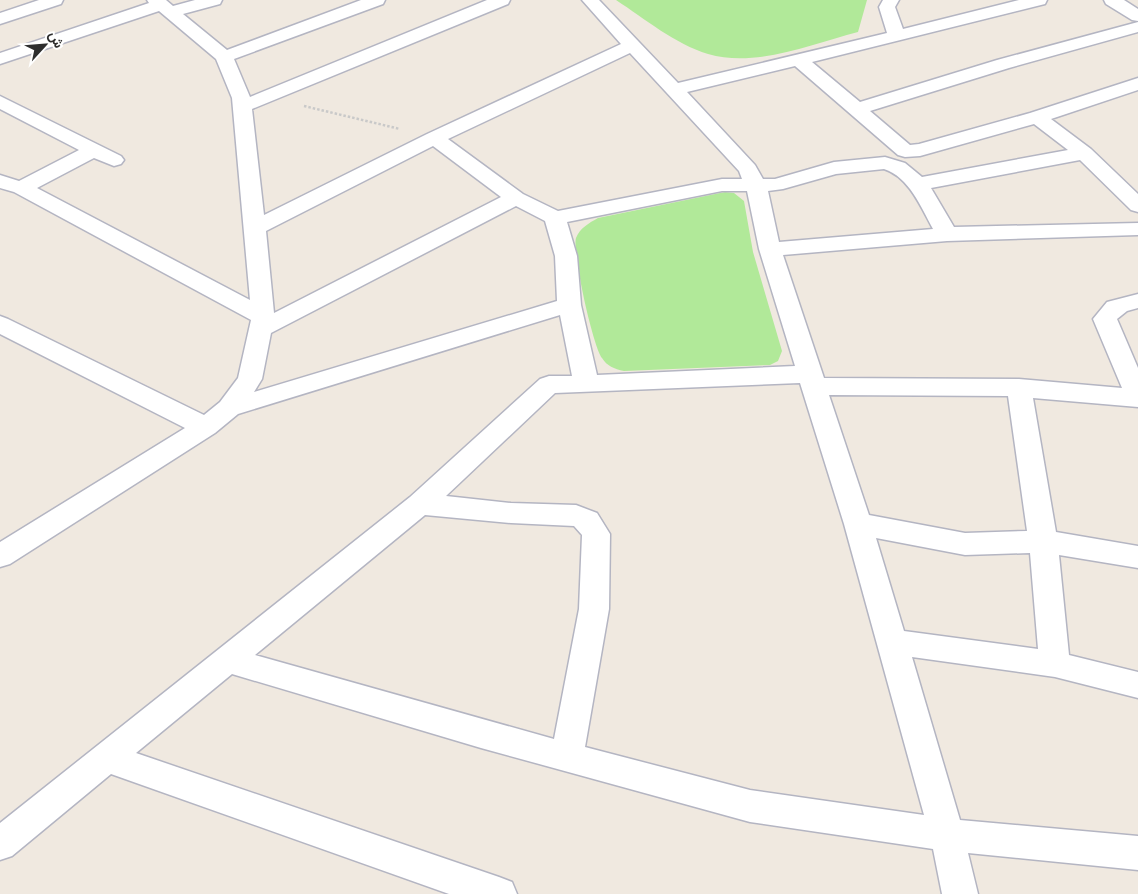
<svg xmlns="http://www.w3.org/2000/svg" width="1138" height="894" font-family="Inter,Vazirmatn,sans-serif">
	<rect width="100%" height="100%" fill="#f0e9e0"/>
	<g fill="#b1e999">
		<path d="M 616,0 L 867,0 L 858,32 C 812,44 756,68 708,54 C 675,44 645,19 616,0 Z"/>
		<path d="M 725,192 L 734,193 L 744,201 L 753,252 L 782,351 L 778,361 L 770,365 L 624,371 C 614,369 607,366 602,358 C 593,346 572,252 576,238 C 580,228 589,223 598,218 Z"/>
	</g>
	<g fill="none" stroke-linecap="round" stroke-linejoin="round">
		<g stroke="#b4b5c2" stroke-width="3">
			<g id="street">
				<path d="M 39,0 L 63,0 L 61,4 L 0,24 L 0,13 Z"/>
				<path d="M 147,0 L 166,0 L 173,6 L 195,0 L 222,0 L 220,4 L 183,14 L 227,50 L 361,0 L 385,0 L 383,4 L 234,59 L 250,97 L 487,0 L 510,0 L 508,4 L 252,109 L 264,215 L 427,134 L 621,44 L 582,0 L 599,0 L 678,83 L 887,33 L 879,7 L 883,0 L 899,0 L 895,7 L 903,29 L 1019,0 L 1047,0 L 1045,4 L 812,62 L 860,102 L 997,60 L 1138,22 L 1138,32 L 1009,68 L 870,111 L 910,145 L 919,144 L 1030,113 L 1138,78 L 1138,90 L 1051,119 L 1091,149 L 1138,194 L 1138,212 L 1131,210 L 1080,160 L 931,188 L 954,227 L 1138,223 L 1138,235 L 947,241 L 783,255 L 824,378 L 1019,379 L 1122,388 L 1093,319 L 1107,302 L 1138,294 L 1138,308 L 1127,311 L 1117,319 L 1138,368 L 1138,407 L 1033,398 L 1056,532 L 1138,546 L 1138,568 L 1059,555 L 1069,655 L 1138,672 L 1138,698 L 1055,677 L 912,657 L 960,820 L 1138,836 L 1138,870 L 968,853 L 978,894 L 942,894 L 933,849 L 750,822 L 481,748 L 232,674 L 136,753 L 499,877 L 512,882 L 517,894 L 449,894 L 111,774 L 12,856 L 0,860 L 0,823 L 410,497 L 540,379 L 549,376 L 572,376 L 560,315 L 238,414 L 215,433 L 10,564 L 0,567 L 0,542 L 185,428 L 0,334 L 0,316 L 8,319 L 204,415 L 220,402 L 238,378 L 251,320 L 14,192 L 0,188 L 0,175 L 19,181 L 79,150 L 0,109 L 0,96 L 121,156 L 124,160 L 121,164 L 114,166 L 94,158 L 37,188 L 250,300 L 232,98 L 216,59 L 159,11 L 0,64 L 0,53 L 149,3 ZM 630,53 L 739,171 L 742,179 L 722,179 L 558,211 L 523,194 L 448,139 ZM 795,66 L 898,155 L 905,157 L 920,156 L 1034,124 L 1068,150 L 922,177 L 905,163 L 885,157 L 834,162 L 775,179 L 763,179 L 755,165 L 687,92 ZM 433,146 L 501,197 L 274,313 L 266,231 ZM 884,169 C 909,177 921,207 933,229 L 779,242 L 768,191 L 783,189 L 836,174 ZM 722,191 L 747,191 L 759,249 L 795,366 L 597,375 L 581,305 L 577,256 L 567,222 ZM 516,206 L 545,221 L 555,256 L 557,301 L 254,392 L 262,379 L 271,333 ZM 800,383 L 844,524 L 924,815 L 750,790 L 585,747 L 609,609 L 610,534 L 597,513 L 576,505 L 511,503 L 446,496 L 555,393 ZM 829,395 L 1008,396 L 1027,531 L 965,533 L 869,515 ZM 425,515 L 511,523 L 574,526 L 582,535 L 579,609 L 554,739 L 255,655 ZM 876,538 L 965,555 L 1030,553 L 1038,649 L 904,631 Z"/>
				<path d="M 1104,0 L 1124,0 L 1138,9 L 1138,21 L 1132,20 L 1106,4 Z"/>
			</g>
		</g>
		<path stroke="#c9c9c9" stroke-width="2.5" stroke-dasharray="2.5 2" stroke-linecap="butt" d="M 304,106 L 400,129"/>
		<use href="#street" fill="#fff" fill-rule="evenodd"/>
	</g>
	<g transform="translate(45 45) rotate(64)" stroke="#ffffff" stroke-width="4" paint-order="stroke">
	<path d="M0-4L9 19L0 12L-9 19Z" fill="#2e2e2e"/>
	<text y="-8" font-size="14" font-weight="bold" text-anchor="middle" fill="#2e2e2e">ش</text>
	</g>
</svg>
